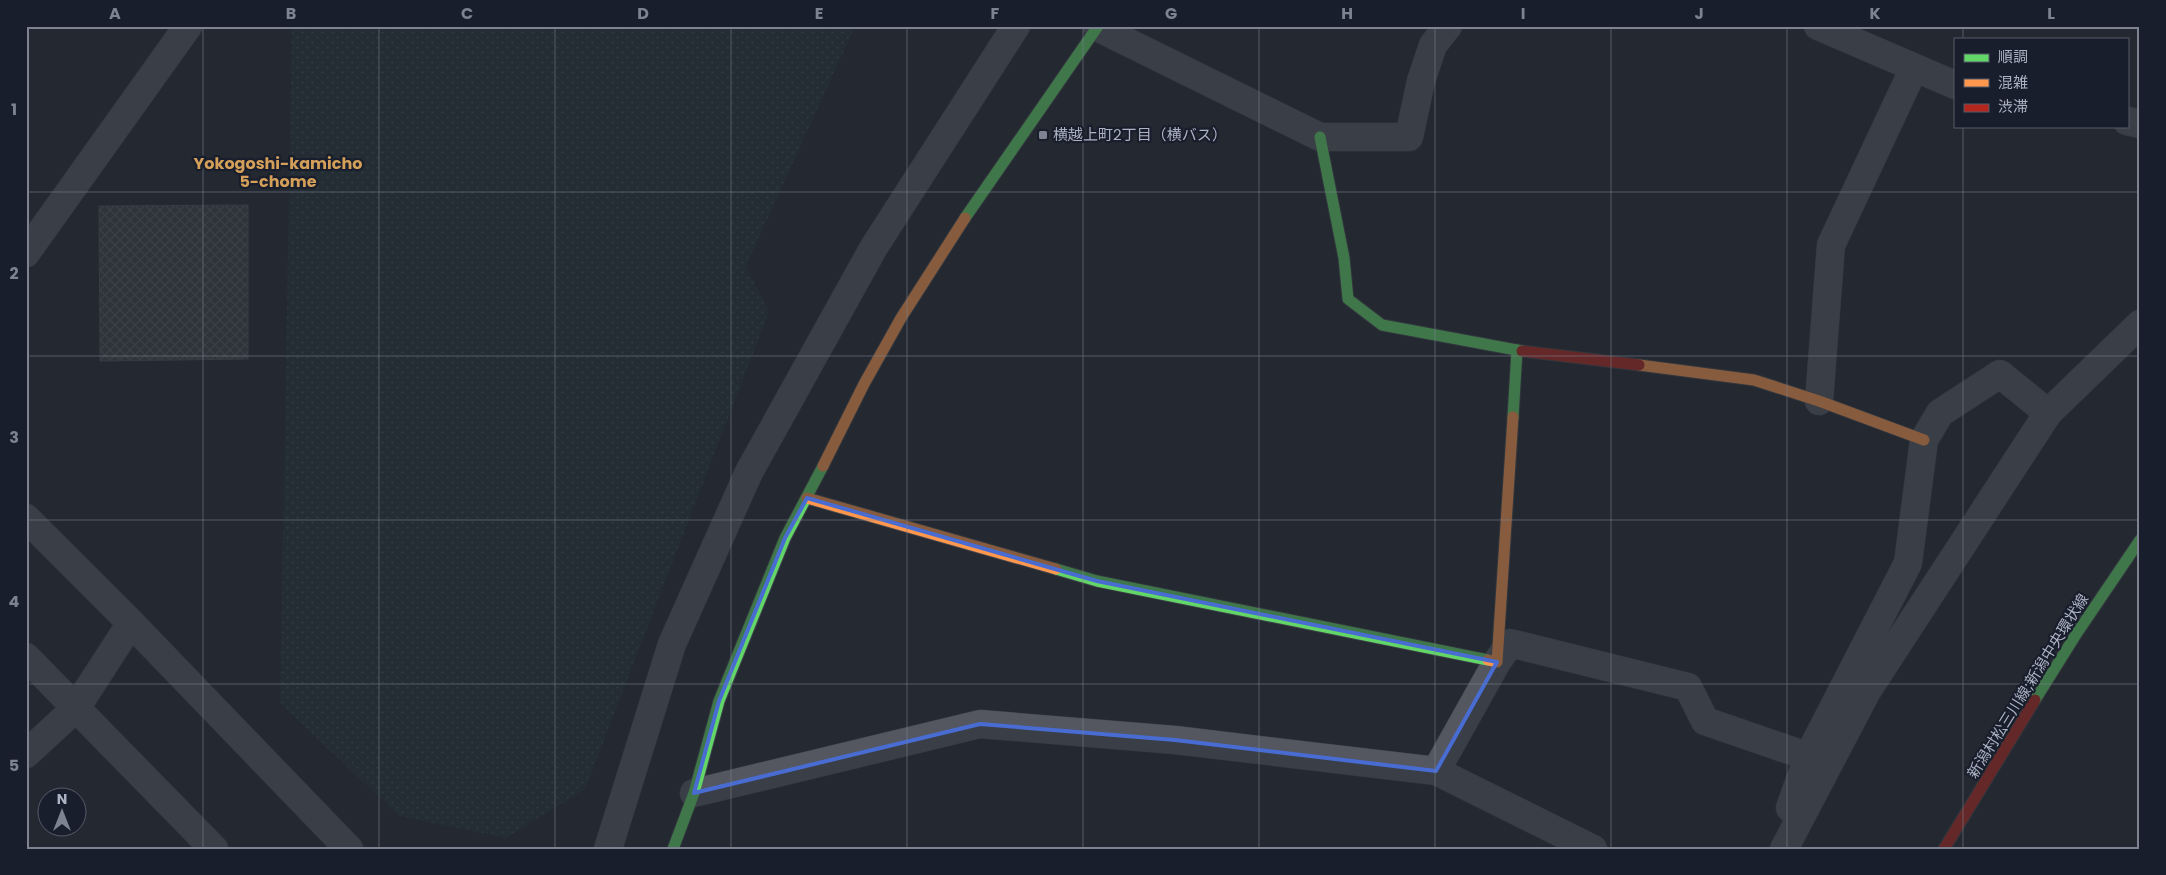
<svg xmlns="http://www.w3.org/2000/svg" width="2166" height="875" font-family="Poppins,'Noto Sans JP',sans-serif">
	<defs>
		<pattern id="grass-dots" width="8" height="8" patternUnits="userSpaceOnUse" patternTransform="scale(1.25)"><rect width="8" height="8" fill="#223137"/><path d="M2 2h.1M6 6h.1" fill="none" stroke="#3f4c52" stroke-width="1.8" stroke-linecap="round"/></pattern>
		<pattern id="building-cross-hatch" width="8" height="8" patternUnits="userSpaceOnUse" patternTransform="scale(1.25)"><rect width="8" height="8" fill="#3c4048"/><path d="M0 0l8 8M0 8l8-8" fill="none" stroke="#565961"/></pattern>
	</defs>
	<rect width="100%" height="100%" fill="#252932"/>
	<path fill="url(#grass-dots)" d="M 292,26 L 855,26 L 746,266 L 769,312 L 585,789 L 506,838 L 399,816 L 280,703 Z"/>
	<path fill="url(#building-cross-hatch)" stroke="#4c505a" d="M 248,205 L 248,359 L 100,361 L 99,206 Z"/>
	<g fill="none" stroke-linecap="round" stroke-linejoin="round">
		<g stroke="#41444b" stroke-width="29">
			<g id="street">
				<path d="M 1818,26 L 1955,85"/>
				<path d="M 1097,27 L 1320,137 L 1409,137 L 1421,81 L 1433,45 L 1448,26"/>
				<path d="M 2127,121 L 2140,124"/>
				<path d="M 26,253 L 188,26"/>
				<path d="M 1819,401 L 1831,245 L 1914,68"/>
				<path d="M 26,518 L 131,623 L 349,849"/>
				<path d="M 26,657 L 214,849"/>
				<path d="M 26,754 L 76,708 L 131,623"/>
				<path d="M 1436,771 L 1497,662 L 1510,643 L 1688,687 L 1705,721 L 1824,762"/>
				<path d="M 694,793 L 980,724 L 1175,740 L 1436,771 L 1593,849"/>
				<path d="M 1790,808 L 1808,757 L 1908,563 L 1924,440 L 1940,413 L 2000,374 L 2048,413"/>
				<path d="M 608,849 L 672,644 L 749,472 L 874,247 L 1016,26"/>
				<path d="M 1784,849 L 1867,691 L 2048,413 L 2140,324"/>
			</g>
		</g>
		<g stroke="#41444b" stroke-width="13">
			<g id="fast">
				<path d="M 1320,137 L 1344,258 L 1348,299 L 1382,325 L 1522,351"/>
				<path d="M 965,218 L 1098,26"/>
				<path d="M 1513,417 L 1517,350"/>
				<path d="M 1056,569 L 1097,581 L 1488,660"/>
				<path d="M 2035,700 L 2075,636 L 2140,540"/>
				<path d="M 673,849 L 694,793 L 719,701 L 785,538 L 823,466"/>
			</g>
		</g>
		<g stroke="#41444b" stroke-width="13">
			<g id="slow">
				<path d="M 1639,365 L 1754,380 L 1819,401 L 1924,440"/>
				<path d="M 823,466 L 864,384 L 901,318 L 965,218"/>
				<path d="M 807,498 L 1056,569"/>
				<path d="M 1488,660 L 1497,662 L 1513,417"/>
			</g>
		</g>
		<g stroke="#41444b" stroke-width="13">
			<g id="jam">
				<path d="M 1522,351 L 1639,365"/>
				<path d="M 1944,849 L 2035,700"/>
			</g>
		</g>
		<use href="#street" stroke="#545760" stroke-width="28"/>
		<use href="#fast" stroke="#63d668" stroke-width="11"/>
		<use href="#slow" stroke="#ff974d" stroke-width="11"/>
		<use href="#jam" stroke="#b3261e" stroke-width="11"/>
	</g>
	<path d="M0 0H2166V875H0ZM 807,498 L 1097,581 L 1497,662 L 1436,771 L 1175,740 L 980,724 L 694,793 L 719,701 L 785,538 Z" fill="#252932" fill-opacity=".55" fill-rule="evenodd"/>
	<path fill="none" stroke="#486cd2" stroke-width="4" stroke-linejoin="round" d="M 807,498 L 1097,581 L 1497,662 L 1436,771 L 1175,740 L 980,724 L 694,793 L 719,701 L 785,538 Z"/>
	<path fill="none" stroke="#7d8391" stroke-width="1" stroke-opacity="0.55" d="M 203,26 L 203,849M 379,26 L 379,849M 555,26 L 555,849M 731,26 L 731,849M 907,26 L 907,849M 1083,26 L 1083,849M 1259,26 L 1259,849M 1435,26 L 1435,849M 1611,26 L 1611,849M 1787,26 L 1787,849M 1963,26 L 1963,39M 1963,126 L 1963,849M 26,192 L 2140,192M 26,356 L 2140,356M 26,520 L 2140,520M 26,684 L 2140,684"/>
	<rect fill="#7d8391" stroke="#191e2c" stroke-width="2" x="1038" y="130" width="10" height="10" rx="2.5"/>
	<g text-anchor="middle" stroke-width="4.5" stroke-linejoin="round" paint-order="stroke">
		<g font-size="15" fill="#adb3c4" stroke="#191e2c" text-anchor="start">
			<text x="1053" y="140">横越上町2丁目（横バス）</text>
		</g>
		<g font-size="15" fill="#adb3c4" stroke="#191e2c">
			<text transform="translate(2028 686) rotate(-58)" y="5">新潟村松三川線;新潟中央環状線</text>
		</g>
		<g font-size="16" font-weight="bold" fill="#d39f59" stroke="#191e2c">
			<text x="278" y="169">Yokogoshi-kamicho<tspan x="278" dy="18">5-chome</tspan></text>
		</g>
	</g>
	<rect width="2166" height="875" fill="none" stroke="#191e2c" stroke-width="55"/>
	<rect x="1954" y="38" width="175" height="90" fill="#191e2c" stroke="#545a69"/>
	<rect x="1964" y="54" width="25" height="8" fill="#63d668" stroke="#545a69"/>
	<text x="1998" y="62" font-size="15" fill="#adb3c4">順調</text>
	<rect x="1964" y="79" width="25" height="8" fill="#ff974d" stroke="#545a69"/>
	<text x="1998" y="88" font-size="15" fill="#adb3c4">混雑</text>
	<rect x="1964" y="104" width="25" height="8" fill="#b3261e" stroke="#545a69"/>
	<text x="1998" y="112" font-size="15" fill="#adb3c4">渋滞</text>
	<g transform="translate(62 812)"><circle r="24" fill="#191e2c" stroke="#545a69"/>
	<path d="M0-4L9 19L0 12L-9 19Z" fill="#7d8391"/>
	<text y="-8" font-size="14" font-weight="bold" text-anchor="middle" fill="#adb3c4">N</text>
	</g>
	<rect x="28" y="28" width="2110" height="820" fill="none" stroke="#7d8391" stroke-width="2"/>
	<g font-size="16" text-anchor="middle" font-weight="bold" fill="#7d8391">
		<text x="115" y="19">A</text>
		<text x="291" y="19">B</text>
		<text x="467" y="19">C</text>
		<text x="643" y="19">D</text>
		<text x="819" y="19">E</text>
		<text x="995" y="19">F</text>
		<text x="1171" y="19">G</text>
		<text x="1347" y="19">H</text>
		<text x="1523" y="19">I</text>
		<text x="1699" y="19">J</text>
		<text x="1875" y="19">K</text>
		<text x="2051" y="19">L</text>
		<text x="14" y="115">1</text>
		<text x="14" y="279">2</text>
		<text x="14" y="443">3</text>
		<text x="14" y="607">4</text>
		<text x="14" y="771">5</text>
	</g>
</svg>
